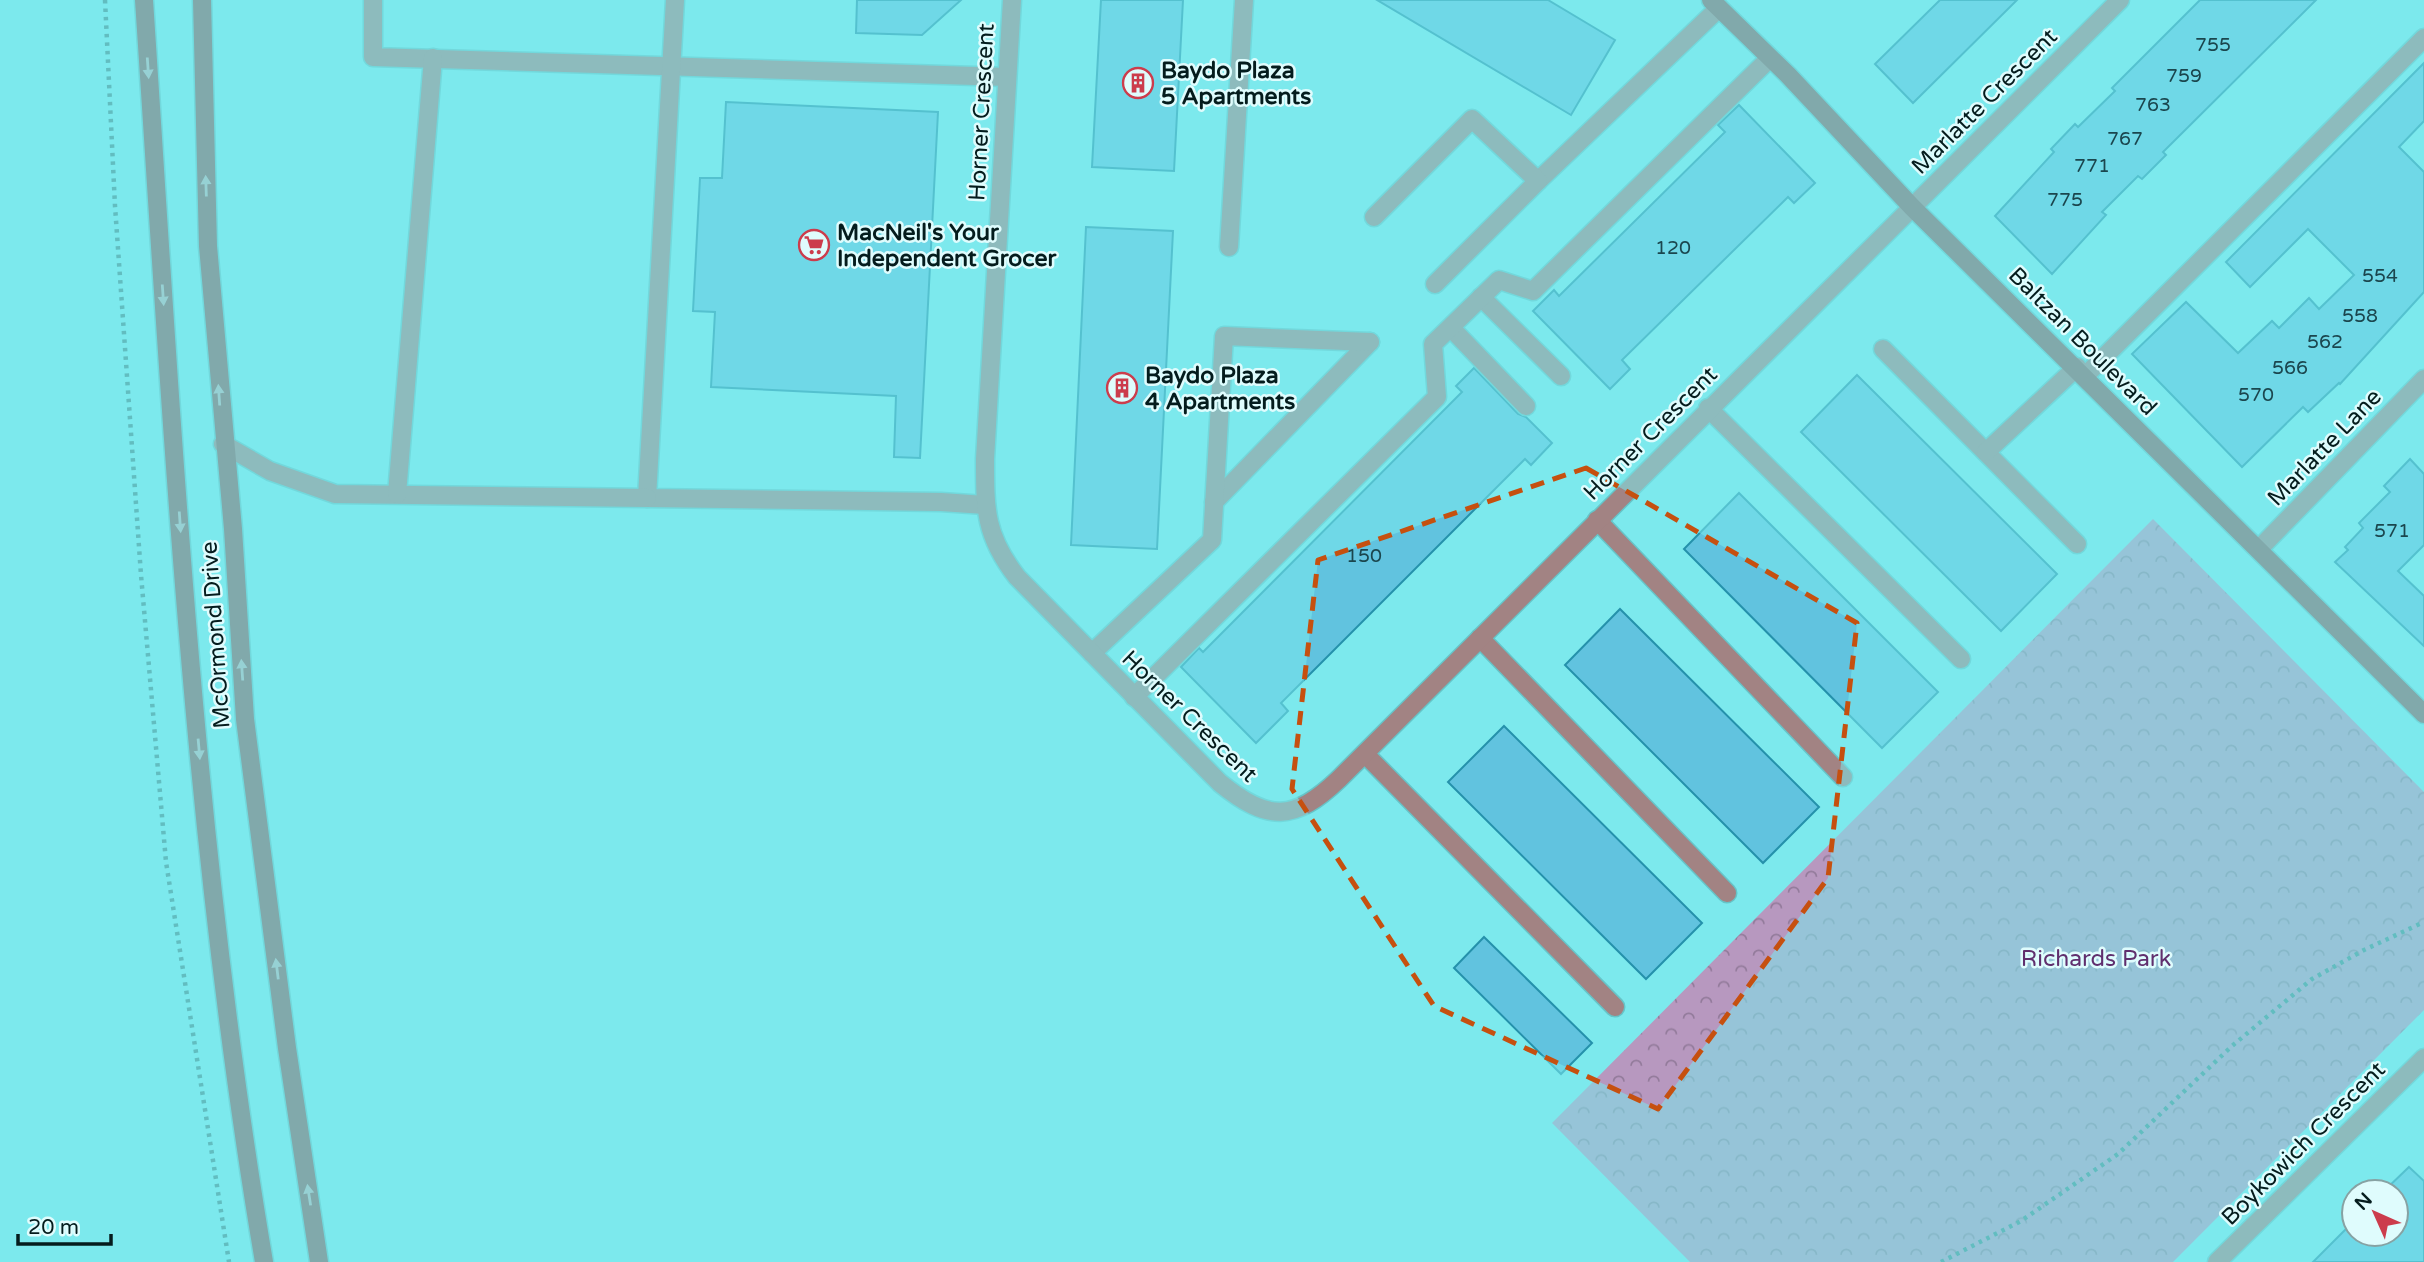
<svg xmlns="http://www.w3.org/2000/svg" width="2424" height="1262" font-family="'Varela Round',sans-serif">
	<defs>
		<pattern id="park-crowns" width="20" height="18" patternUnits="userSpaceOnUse" patternTransform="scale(1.75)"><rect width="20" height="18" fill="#b798bf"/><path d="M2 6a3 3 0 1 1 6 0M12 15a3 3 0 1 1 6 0" fill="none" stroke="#937b9b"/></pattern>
	</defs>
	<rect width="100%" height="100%" fill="#7ce9ed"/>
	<path fill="url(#park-crowns)" d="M 2153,519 L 2424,792 L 2424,1010 L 2173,1262 L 1690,1262 L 1552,1123 Z"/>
	<g fill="#61c3df" stroke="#2591ab" stroke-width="2">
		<path d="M 857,0 L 961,0 L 922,35 L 856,33 Z"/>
		<path d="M 1101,0 L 1183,0 L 1174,171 L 1092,167 Z"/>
		<path d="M 1377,0 L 1548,0 L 1615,40 L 1571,115 Z"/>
		<path d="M 1940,0 L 2017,0 L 1913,103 L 1875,64 Z"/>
		<path d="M 2200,0 L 2316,0 L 2163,152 L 2166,155 L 2142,179 L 2138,176 L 2102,212 L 2106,215 L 2052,274 L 1995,216 L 2054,152 L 2051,149 L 2075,124 L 2078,127 L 2115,91 L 2112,88 Z"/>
		<path d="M 2424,63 L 2424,121 L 2399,147 L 2424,172 L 2424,292 L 2340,384 L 2339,383 L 2308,412 L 2303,407 L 2242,467 L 2132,354 L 2186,302 L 2238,353 L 2272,321 L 2279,328 L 2309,298 L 2319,309 L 2354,275 L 2308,229 L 2250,287 L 2226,262 Z"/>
		<path d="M 726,102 L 938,112 L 920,458 L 894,457 L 896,396 L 711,387 L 715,312 L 693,311 L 700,178 L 722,178 Z"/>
		<path d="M 1739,105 L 1815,183 L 1794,203 L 1788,197 L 1622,360 L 1630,369 L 1610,389 L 1533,311 L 1554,290 L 1559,296 L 1725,132 L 1718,125 Z"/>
		<path d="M 1086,227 L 1173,231 L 1157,549 L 1071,545 Z"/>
		<path d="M 1474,368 L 1518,414 L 1526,417 L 1552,443 L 1531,465 L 1525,459 L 1281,703 L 1288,711 L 1256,743 L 1181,667 L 1199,648 L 1203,652 L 1462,392 L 1456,386 Z"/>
		<path d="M 1857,375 L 2057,574 L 2001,631 L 1801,432 Z"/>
		<path d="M 2410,459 L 2424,474 L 2424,545 L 2398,571 L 2424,596 L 2424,646 L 2335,562 L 2348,550 L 2345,547 L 2363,528 L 2359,523 L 2390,492 L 2384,486 Z"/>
		<path d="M 1739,493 L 1938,692 L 1882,748 L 1684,549 Z"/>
		<path d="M 1620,609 L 1819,807 L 1763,863 L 1565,665 Z"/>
		<path d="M 1504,726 L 1702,923 L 1646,979 L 1448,782 Z"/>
		<path d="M 1484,937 L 1592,1043 L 1561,1074 L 1454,968 Z"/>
		<path d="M 2409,1167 L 2424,1181 L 2424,1262 L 2313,1262 L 2354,1221 L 2354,1234 L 2396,1234 L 2396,1192 L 2383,1192 Z"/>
	</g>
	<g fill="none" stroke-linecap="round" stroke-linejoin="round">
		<g stroke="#66c4c8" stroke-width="21">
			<g id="lane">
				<path d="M 373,0 L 373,57 L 1007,77"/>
				<path d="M 675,0 L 647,498 L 941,502 L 985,505"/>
				<path d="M 1538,181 L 1719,8"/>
				<path d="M 1374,217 L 1472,119 L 1538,181 L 1435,284"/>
				<path d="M 1229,247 L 1244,0"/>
				<path d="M 1481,297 L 1561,376"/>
				<path d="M 1451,328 L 1526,406"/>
				<path d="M 1883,349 L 2077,544"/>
				<path d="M 2085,376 L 2424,38"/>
				<path d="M 1708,408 L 1961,659"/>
				<path d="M 223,444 L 270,471 L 335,494 L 647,498"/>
				<path d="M 1986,452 L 2077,367"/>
				<path d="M 397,494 L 433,58"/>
				<path d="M 1214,502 L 1370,342"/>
				<path d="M 1597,520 L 1843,777"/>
				<path d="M 1480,638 L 1727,893"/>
				<path d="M 1092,653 L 1212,540 L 1224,336 L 1370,342"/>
				<path d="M 1134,697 L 1437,397 L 1433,344 L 1499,280 L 1533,291 L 1770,58"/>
				<path d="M 1365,754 L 1615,1007"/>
			</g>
		</g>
		<g stroke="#66c4c8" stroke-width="21">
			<g id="street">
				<path d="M 1012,0 L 985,459 C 985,510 985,536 1017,577 L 1220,783 C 1268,822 1294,822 1339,779 L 2120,0"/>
				<path d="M 2259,549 L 2424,379"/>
				<path d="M 2217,1262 L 2424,1058"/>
			</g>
		</g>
		<g stroke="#66c4c8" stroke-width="21">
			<g id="secondary">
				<path d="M 144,0 C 172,421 193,845 264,1262"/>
				<path d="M 202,0 L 208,246 L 233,529 L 245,719 L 287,1048 L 319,1262"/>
				<path d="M 1711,0 L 1788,75 L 1912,207 L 2424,714"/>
			</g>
		</g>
		<g stroke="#43888b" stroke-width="4.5" stroke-dasharray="3.5 5" stroke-linecap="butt">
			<path d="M 105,0 L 115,206 L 141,575 L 166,862 L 229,1262"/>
			<path d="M 1941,1262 L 2021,1221 L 2118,1154 L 2232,1046 L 2312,979 L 2364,950 L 2424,922"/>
		</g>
		<use href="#lane" stroke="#a28383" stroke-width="18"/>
		<use href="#street" stroke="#a28383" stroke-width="18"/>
		<use href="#secondary" stroke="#875b5c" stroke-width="18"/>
	</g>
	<defs><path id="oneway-solid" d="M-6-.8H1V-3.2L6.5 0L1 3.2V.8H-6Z" transform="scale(1.75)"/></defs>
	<g fill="#b7b4b5">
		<use href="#oneway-solid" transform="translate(148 68) rotate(86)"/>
		<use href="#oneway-solid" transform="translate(206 186) rotate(-92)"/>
		<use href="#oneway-solid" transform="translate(163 295) rotate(86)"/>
		<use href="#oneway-solid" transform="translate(219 395) rotate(-94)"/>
		<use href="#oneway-solid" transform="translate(180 522) rotate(86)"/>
		<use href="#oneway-solid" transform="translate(242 670) rotate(-94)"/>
		<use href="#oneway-solid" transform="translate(199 749) rotate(85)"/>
		<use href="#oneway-solid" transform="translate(277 969) rotate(-97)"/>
		<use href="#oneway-solid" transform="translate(309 1195) rotate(-99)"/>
	</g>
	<path d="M0 0H2424V1262H0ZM 1586,468 L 1857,623 L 1828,878 L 1658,1109 L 1434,1006 L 1292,789 L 1318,560 Z" fill="#7ce9ed" fill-opacity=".55" fill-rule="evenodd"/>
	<path fill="none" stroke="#c6500f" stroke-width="5" stroke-dasharray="14 9" stroke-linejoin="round" d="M 1586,468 L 1857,623 L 1828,878 L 1658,1109 L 1434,1006 L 1292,789 L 1318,560 Z"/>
	<defs>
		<g id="building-ring" transform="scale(1.575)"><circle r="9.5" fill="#dffcfd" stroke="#cc3c4c" stroke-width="1.5"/><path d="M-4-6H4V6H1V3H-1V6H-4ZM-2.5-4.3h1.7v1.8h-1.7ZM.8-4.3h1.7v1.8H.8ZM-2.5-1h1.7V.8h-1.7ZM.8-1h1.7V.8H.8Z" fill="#cc3c4c"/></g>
		<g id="supermarket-ring" transform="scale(1.575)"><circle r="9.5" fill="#dffcfd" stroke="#cc3c4c" stroke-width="1.5"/><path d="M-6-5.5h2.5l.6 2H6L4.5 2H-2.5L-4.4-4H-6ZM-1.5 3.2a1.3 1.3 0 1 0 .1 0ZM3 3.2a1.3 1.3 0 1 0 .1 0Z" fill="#cc3c4c"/></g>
	</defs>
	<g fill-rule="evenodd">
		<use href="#building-ring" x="1138" y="83"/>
		<use href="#supermarket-ring" x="814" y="245"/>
		<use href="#building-ring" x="1122" y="388"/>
	</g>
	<g text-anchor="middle" stroke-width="5" stroke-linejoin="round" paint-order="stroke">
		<g font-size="19" fill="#1b464e">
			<text x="2213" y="51">755</text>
			<text x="2184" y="82">759</text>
			<text x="2153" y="111">763</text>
			<text x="2125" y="145">767</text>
			<text x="2092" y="172">771</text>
			<text x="2065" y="206">775</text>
			<text x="1673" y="254">120</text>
			<text x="2380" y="282">554</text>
			<text x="2360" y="322">558</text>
			<text x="2325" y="348">562</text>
			<text x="2290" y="374">566</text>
			<text x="2256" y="401">570</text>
			<text x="2392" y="537">571</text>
			<text x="1364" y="562">150</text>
		</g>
		<g font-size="23" font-weight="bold" fill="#041c1d" stroke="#dffcfd" text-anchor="start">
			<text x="1161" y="78">Baydo Plaza<tspan x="1161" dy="26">5 Apartments</tspan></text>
			<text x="837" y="240">MacNeil's Your<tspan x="837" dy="26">Independent Grocer</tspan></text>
			<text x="1145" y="383">Baydo Plaza<tspan x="1145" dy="26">4 Apartments</tspan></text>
		</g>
		<g font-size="23" fill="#041c1d" stroke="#dffcfd">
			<text transform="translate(1984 101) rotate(-45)" y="8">Marlatte Crescent</text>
			<text transform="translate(981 112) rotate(-87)" y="8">Horner Crescent</text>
			<text transform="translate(2083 341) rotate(45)" y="8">Baltzan Boulevard</text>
			<text transform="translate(1650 433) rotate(-45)" y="8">Horner Crescent</text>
			<text transform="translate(2324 447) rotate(-46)" y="8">Marlatte Lane</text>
			<text transform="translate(215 635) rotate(-94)" y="8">McOrmond Drive</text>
			<text transform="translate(1190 716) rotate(44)" y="8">Horner Crescent</text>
			<text transform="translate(2303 1143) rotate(-45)" y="8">Boykowich Crescent</text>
		</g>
		<g font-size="23" fill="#602f6e" stroke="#dffcfd">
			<text x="2096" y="966">Richards Park</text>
		</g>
	</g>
	<g transform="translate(2375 1213) rotate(315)"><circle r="33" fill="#dffcfd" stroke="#87a2a3" stroke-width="2"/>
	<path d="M0-5L12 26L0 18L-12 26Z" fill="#cc3c4c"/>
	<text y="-10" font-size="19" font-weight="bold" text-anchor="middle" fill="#041c1d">N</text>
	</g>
	<path d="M18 1234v10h93v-10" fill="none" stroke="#041c1d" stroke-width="3.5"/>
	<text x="28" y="1234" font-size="21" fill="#041c1d" stroke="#dffcfd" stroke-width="5" paint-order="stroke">20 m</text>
</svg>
